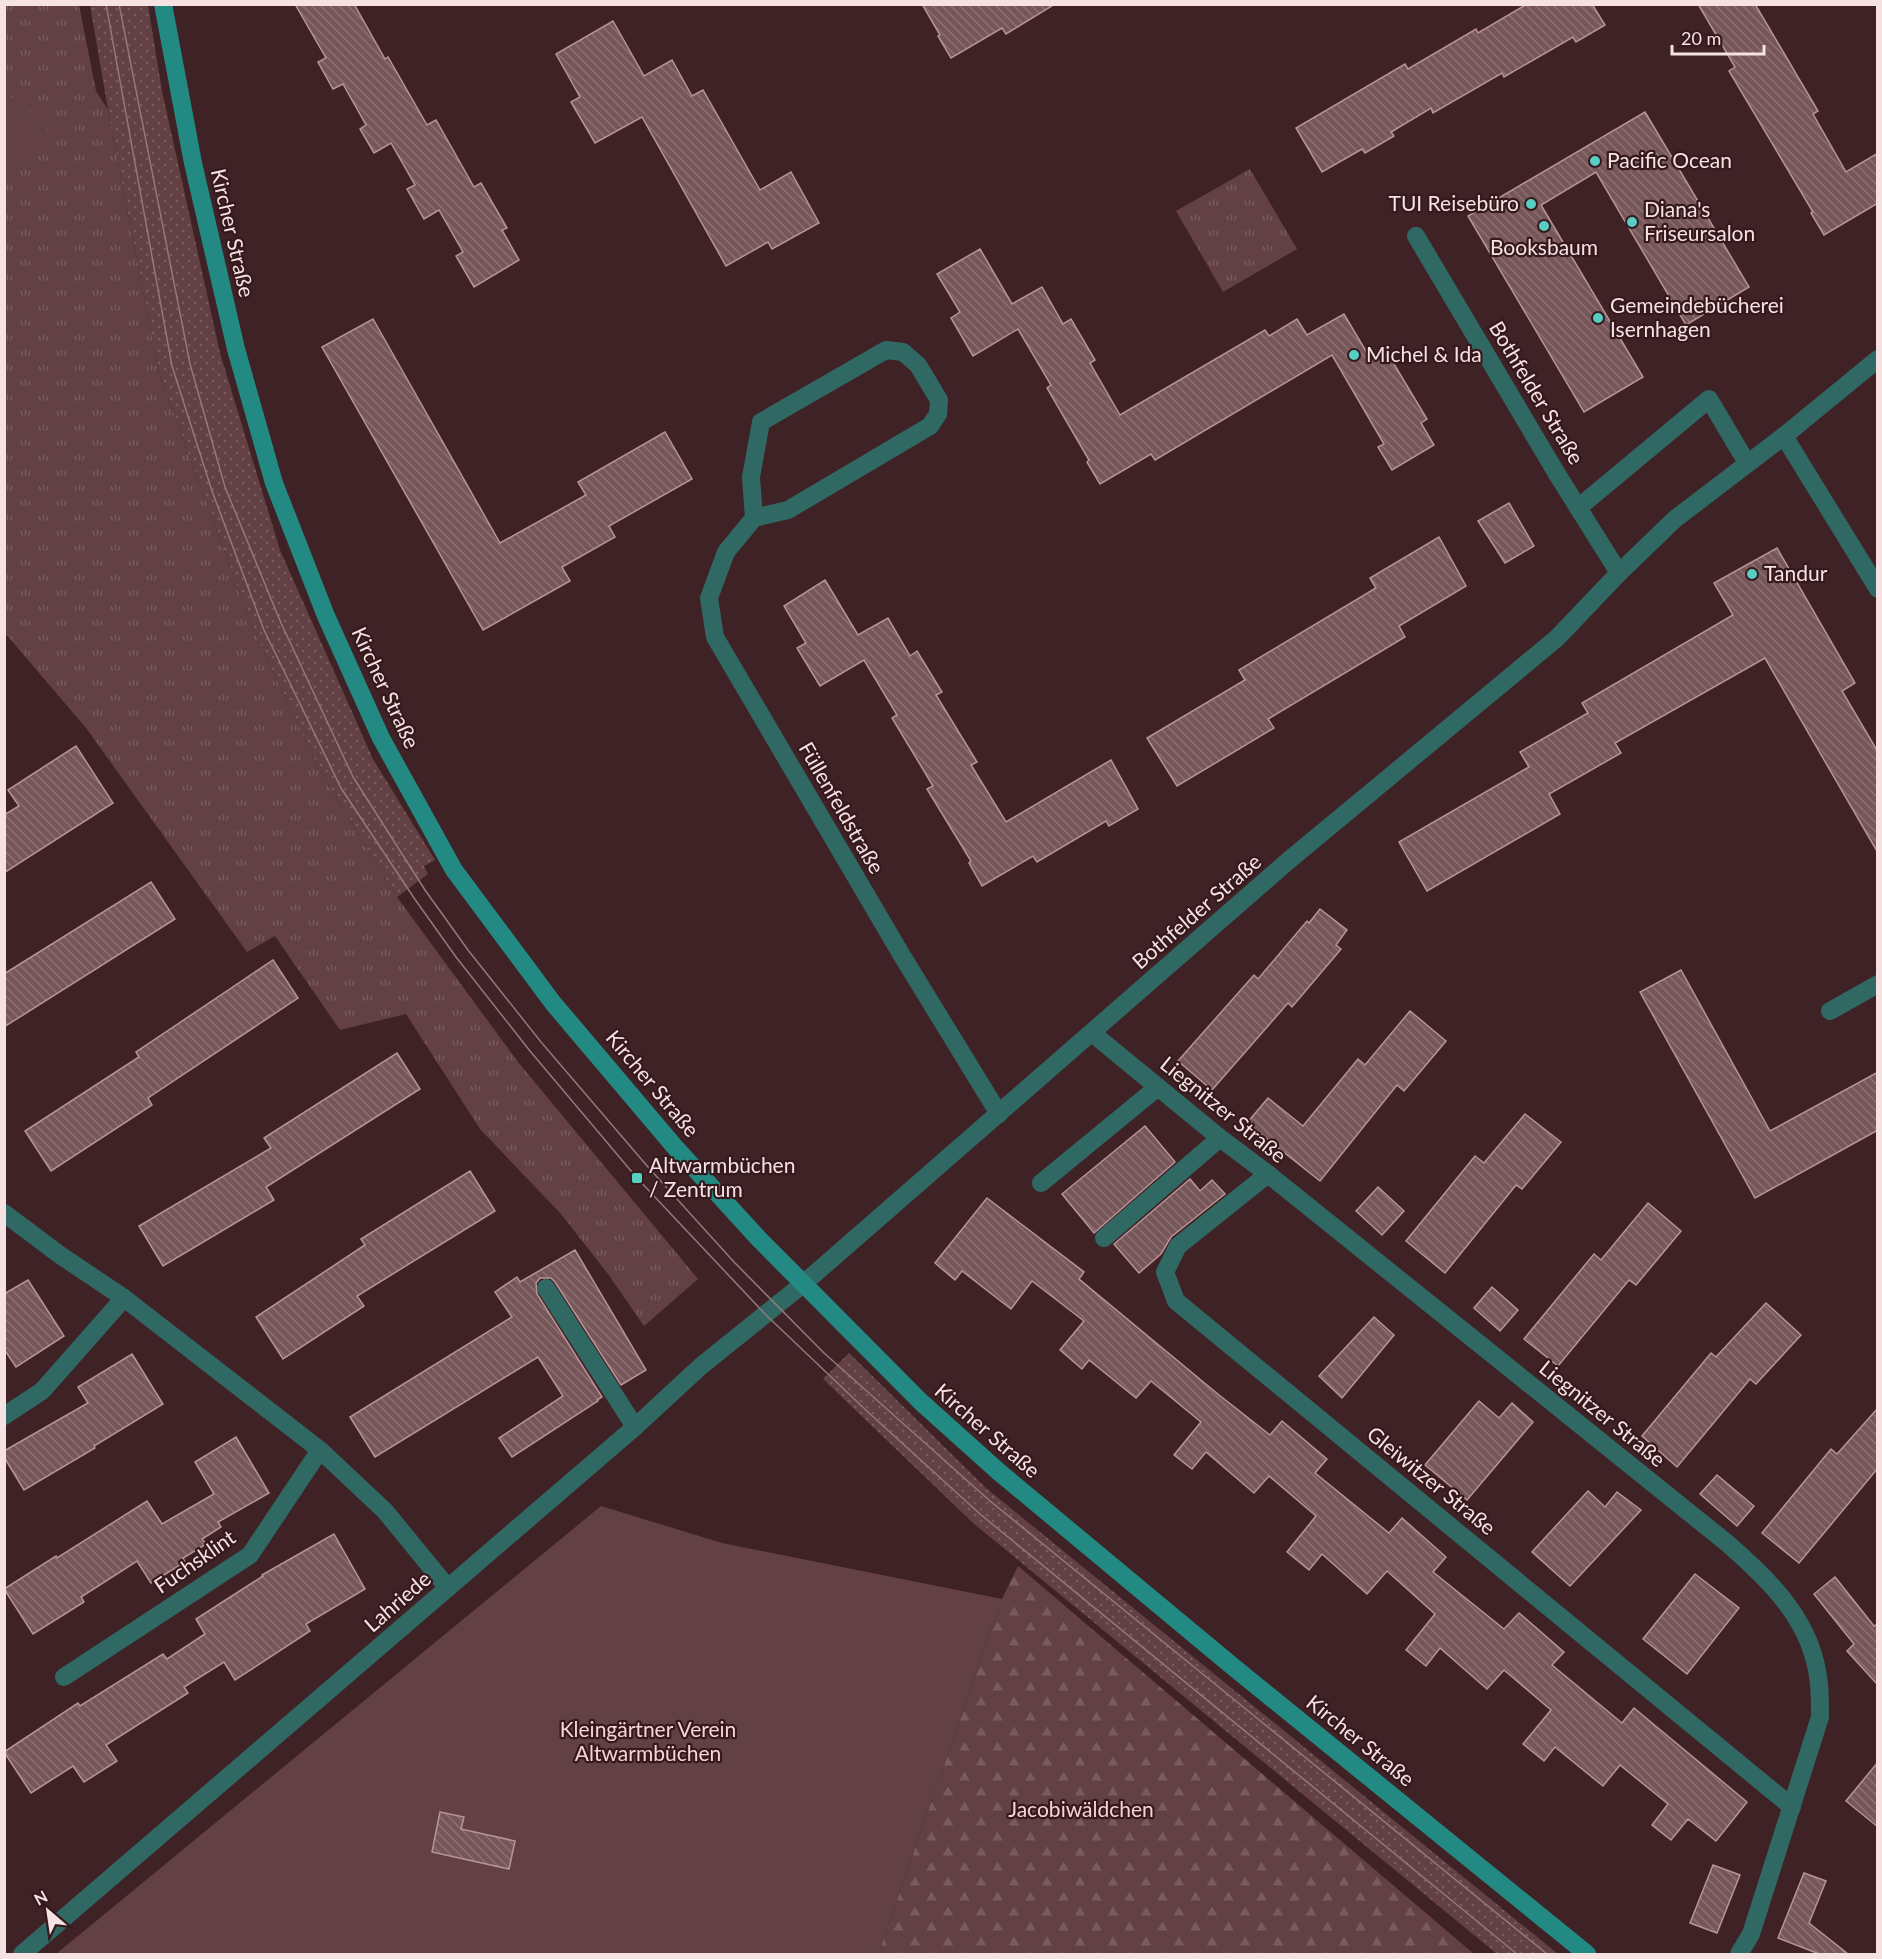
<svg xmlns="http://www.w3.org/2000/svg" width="1882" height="1959" font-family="Lato,sans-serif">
	<defs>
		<pattern id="grass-dots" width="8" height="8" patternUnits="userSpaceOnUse" patternTransform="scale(1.5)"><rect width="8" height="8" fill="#624044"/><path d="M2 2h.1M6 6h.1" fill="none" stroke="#795b5f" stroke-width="1.8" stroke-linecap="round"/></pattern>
		<pattern id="forest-firs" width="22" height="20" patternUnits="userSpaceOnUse" patternTransform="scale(1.5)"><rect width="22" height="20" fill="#624044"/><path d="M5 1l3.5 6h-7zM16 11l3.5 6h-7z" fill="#795b5f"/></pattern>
		<pattern id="park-tufts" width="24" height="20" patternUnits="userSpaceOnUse" patternTransform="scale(1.5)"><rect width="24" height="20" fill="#624044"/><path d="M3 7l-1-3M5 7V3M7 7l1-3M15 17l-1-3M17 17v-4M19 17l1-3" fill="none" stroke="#795b5f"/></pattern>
		<pattern id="building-back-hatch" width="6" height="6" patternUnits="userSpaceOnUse" patternTransform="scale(1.5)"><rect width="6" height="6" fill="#775659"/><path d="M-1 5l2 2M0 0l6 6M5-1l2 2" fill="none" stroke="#8b6e71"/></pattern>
	</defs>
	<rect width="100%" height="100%" fill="#3f2226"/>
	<g fill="url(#grass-dots)">
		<path d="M 90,5 L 148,5 L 162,91 L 220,353 L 280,550 L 373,759 L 435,860 L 424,866 L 428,874 L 397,897 L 318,767 L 253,629 L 159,373 L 108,110 Z"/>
		<path d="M 849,1353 L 986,1488 L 1558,1954 L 1497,1954 L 973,1523 L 823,1379 Z"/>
	</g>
	<path fill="url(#forest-firs)" d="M 1018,1566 L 1474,1954 L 878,1954 L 1002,1599 Z"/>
	<g fill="url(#park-tufts)">
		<path d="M 4,5 L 79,5 L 96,91 L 108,110 L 159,373 L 253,629 L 318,767 L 397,897 L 518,1062 L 698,1279 L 644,1326 L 608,1274 L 561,1214 L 480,1129 L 406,1014 L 340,1030 L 275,936 L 247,952 L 86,728 L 5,633 Z"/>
		<path d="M 1250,169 L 1297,249 L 1223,292 L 1176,211 Z"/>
	</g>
	<g fill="#624044">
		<path d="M 4,92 L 49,127 L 11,175 L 5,169 Z"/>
		<path d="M 601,1506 L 722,1543 L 1002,1599 L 878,1954 L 56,1954 Z"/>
	</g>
	<g fill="url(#building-back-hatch)" stroke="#b99497" stroke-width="1.5">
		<path d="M 295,4 L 354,4 L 385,59 L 388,57 L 427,125 L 436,120 L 474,187 L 481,183 L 507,228 L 502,230 L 519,260 L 474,287 L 456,256 L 463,252 L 439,210 L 424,219 L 407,189 L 415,185 L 391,143 L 374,153 L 360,129 L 366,125 L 343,84 L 333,89 L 318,62 L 326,58 Z"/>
		<path d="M 922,4 L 1055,4 L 1006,34 L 1002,28 L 951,58 L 938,36 L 940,35 Z"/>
		<path d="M 1527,4 L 1592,4 L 1605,25 L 1576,42 L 1573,37 L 1504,77 L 1502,73 L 1433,113 L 1431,108 L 1391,132 L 1394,136 L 1365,153 L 1362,149 L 1322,172 L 1296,128 L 1405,64 L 1408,69 L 1476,29 L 1478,33 Z"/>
		<path d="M 1698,4 L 1755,4 L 1818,111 L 1813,114 L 1846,172 L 1878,153 L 1878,203 L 1824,235 L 1811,213 L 1813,212 L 1729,71 L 1735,67 Z"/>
		<path d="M 613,21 L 644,76 L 672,60 L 692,96 L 703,90 L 760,190 L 791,172 L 819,223 L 772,249 L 768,242 L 726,266 L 642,117 L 595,143 L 571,102 L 580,97 L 556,54 Z"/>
		<path d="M 1645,112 L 1749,287 L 1686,325 L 1596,172 L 1541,205 L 1643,377 L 1584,412 L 1468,216 Z"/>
		<path d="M 980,249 L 1012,304 L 1042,287 L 1063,324 L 1071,319 L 1095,360 L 1090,363 L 1120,415 L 1265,330 L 1269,336 L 1297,319 L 1307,335 L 1344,314 L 1370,358 L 1385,349 L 1427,419 L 1421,423 L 1434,445 L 1392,470 L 1378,447 L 1384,444 L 1332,355 L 1155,460 L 1151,454 L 1100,484 L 1087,462 L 1089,460 L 1047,388 L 1051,385 L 1018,329 L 973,356 L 951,318 L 960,312 L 937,274 Z"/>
		<path d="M 373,319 L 500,543 L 586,495 L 578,482 L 665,432 L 692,479 L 609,526 L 615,537 L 562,567 L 570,581 L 483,630 L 322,347 Z"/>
		<path d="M 1509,503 L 1534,546 L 1505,563 L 1478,521 Z"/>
		<path d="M 1439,537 L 1466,586 L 1399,626 L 1405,637 L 1268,719 L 1274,728 L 1177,786 L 1147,738 L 1245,680 L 1239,670 L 1376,588 L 1370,578 Z"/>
		<path d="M 1777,548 L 1855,683 L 1842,691 L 1878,752 L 1878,853 L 1765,658 L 1615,743 L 1621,753 L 1549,794 L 1560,814 L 1427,891 L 1399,842 L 1529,767 L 1520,752 L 1588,713 L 1582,703 L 1733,615 L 1714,583 Z"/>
		<path d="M 825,580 L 858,635 L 888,618 L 910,656 L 917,651 L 942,692 L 936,695 L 977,762 L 971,765 L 1006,822 L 1111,760 L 1138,809 L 1109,826 L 1106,821 L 1037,862 L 1033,856 L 982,886 L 969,863 L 971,861 L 927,789 L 933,786 L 892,718 L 897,715 L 864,660 L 820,686 L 797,648 L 806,643 L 784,606 Z"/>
		<path d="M 76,746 L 113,803 L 4,873 L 4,815 L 19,806 L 8,790 Z"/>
		<path d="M 151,882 L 175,919 L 4,1027 L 4,974 Z"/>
		<path d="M 1320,909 L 1347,930 L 1336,945 L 1341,949 L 1292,1007 L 1288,1003 L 1212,1090 L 1178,1061 L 1254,975 L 1258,979 L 1307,921 L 1309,923 Z"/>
		<path d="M 273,960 L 298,998 L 148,1098 L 152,1105 L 51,1171 L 25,1131 L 139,1057 L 136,1052 Z"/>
		<path d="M 1681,970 L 1770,1131 L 1878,1072 L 1878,1130 L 1755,1198 L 1640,992 Z"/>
		<path d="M 1410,1011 L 1446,1041 L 1404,1091 L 1397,1085 L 1320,1181 L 1247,1123 L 1268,1098 L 1303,1126 L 1358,1059 L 1365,1065 Z"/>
		<path d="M 397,1053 L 420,1089 L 266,1187 L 274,1200 L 163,1266 L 139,1226 L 271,1148 L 264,1138 Z"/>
		<path d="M 1525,1114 L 1561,1142 L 1522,1189 L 1516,1185 L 1445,1273 L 1406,1241 L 1475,1156 L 1484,1163 Z"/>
		<path d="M 1145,1126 L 1175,1162 L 1094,1233 L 1062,1194 Z"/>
		<path d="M 470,1171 L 495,1211 L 357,1296 L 364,1306 L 283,1359 L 256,1317 L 365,1245 L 361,1239 Z"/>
		<path d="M 1190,1179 L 1200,1191 L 1212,1180 L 1225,1194 L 1171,1237 L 1161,1254 L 1139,1273 L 1114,1244 Z"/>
		<path d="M 1378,1187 L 1404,1211 L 1382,1235 L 1356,1211 Z"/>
		<path d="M 987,1198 L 1084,1272 L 1079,1279 L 1219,1395 L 1270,1435 L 1282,1421 L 1327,1459 L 1315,1473 L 1389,1533 L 1402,1518 L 1446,1557 L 1433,1572 L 1504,1629 L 1519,1613 L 1564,1652 L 1552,1665 L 1622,1723 L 1634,1708 L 1747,1802 L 1716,1841 L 1688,1819 L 1671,1840 L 1652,1825 L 1668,1804 L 1620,1765 L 1603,1786 L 1555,1747 L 1544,1761 L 1523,1744 L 1551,1710 L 1504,1670 L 1487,1689 L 1440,1648 L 1426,1666 L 1406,1650 L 1435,1614 L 1387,1571 L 1367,1594 L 1322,1554 L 1309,1570 L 1287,1552 L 1316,1516 L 1269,1476 L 1254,1493 L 1206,1452 L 1192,1469 L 1174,1455 L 1201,1422 L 1151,1381 L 1136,1398 L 1089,1360 L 1082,1369 L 1060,1350 L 1084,1321 L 1032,1281 L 1011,1309 L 962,1271 L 955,1280 L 935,1263 Z"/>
		<path d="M 1648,1203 L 1681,1231 L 1636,1285 L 1629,1280 L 1558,1366 L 1524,1339 L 1594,1254 L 1601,1260 Z"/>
		<path d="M 575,1250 L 646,1370 L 621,1385 L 555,1282 L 551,1278 L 540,1278 L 536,1283 L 537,1294 L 602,1397 L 597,1400 L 598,1401 L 512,1457 L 499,1438 L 563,1396 L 538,1357 L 375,1457 L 350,1417 L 512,1317 L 495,1292 L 517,1277 L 520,1282 Z"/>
		<path d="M 28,1280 L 64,1336 L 16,1367 L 4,1349 L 4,1294 Z"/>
		<path d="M 1492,1287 L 1518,1310 L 1500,1331 L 1474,1308 Z"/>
		<path d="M 1766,1303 L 1801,1335 L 1756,1384 L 1750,1379 L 1677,1467 L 1642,1436 L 1711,1353 L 1716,1357 Z"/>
		<path d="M 1374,1317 L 1394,1335 L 1342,1398 L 1319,1376 Z"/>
		<path d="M 132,1354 L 163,1404 L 94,1446 L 95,1448 L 24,1490 L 4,1457 L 4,1451 L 88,1403 L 78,1387 Z"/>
		<path d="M 1479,1401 L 1499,1418 L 1512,1403 L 1533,1422 L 1467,1500 L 1425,1465 Z"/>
		<path d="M 1878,1408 L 1878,1468 L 1799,1563 L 1762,1533 L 1831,1449 L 1837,1454 Z"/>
		<path d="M 236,1437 L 269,1493 L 218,1522 L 221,1527 L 202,1539 L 206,1544 L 183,1558 L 185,1562 L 151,1583 L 137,1561 L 81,1597 L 84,1602 L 33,1634 L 4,1589 L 56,1556 L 57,1558 L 147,1501 L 162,1524 L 214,1494 L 195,1462 Z"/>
		<path d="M 1717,1475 L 1754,1506 L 1737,1526 L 1700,1494 Z"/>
		<path d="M 1588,1491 L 1605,1507 L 1617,1492 L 1641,1510 L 1570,1586 L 1532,1552 Z"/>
		<path d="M 334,1534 L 365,1589 L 306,1624 L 310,1631 L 235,1680 L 224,1662 L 184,1687 L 188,1693 L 106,1745 L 117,1761 L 84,1782 L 73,1766 L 31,1793 L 4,1752 L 78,1703 L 80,1706 L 163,1654 L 167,1659 L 205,1634 L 196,1619 L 263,1576 L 262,1575 Z"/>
		<path d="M 1695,1574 L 1739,1608 L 1687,1674 L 1643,1639 Z"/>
		<path d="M 1835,1577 L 1874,1626 L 1878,1624 L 1878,1685 L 1847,1651 L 1854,1644 L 1814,1594 Z"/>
		<path d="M 1878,1762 L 1878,1827 L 1846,1801 Z"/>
		<path d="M 440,1812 L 464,1817 L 461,1829 L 515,1841 L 509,1869 L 432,1852 Z"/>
		<path d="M 1713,1865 L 1740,1875 L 1717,1933 L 1690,1923 Z"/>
		<path d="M 1804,1873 L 1826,1881 L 1809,1923 L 1848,1954 L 1819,1954 L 1778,1938 Z"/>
	</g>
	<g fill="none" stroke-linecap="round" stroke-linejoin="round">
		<g stroke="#306964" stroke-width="18">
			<path d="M 1578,508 L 1709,399 L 1747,463"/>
			<path d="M 1041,1183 L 1158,1087"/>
			<path d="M 1104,1238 L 1220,1138"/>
			<path d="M 546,1288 L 635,1427"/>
		</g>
		<g stroke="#306964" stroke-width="18">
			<path d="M 1416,236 L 1557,474 L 1619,573"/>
			<path d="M 1784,436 L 1878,589"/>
			<path d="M 754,518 L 751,477 L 761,422 L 886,350 L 903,352 L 918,365 L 939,400 L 938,414 L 930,426 L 788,510 L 754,518 L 726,552 L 709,598 L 715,637 L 901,954 L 999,1114"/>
			<path d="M 1830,1011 L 1878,984"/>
			<path d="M 1092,1033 L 1220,1138 L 1268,1174 L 1727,1543 C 1771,1582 1813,1621 1819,1684 C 1820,1695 1820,1706 1820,1717 L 1751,1934 L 1739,1954"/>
			<path d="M 1268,1174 L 1178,1246 L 1165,1272 L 1176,1301 L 1792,1807"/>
			<path d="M 4,1213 L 60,1255 L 124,1298 L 320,1450 L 385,1511 L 448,1588"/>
			<path d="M 4,1416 L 42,1391 L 124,1298"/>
			<path d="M 64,1677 L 250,1555 L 320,1450"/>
			<path d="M 22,1954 L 635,1427 L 701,1366 L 803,1284 L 1288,861 L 1557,638 L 1619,573 L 1675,519 L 1784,436 L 1878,359"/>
		</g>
		<path stroke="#228a83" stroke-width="18" d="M 163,4 L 193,163 L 236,349 L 274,483 L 326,616 L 381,738 L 454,870 L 553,1003 L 674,1146 L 759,1239 L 921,1402 L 999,1472 L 1231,1665 L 1587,1954"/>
		<g stroke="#92797c" stroke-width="1.5">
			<path d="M 106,4 L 172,366 L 212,491 L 264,630 L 341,788 L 414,898 L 456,957 L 530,1051 L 637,1178 L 766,1315 L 869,1413 L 980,1514 L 1517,1954"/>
			<path d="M 119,4 L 190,364 L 225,487 L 281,623 L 353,777 L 425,890 L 468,950 L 541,1042 L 648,1167 L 734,1262 L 824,1353 L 990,1501 L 1547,1954"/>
		</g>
	</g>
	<g fill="#56cec4" stroke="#35191d" stroke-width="2">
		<circle cx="1595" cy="161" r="6"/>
		<circle cx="1531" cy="204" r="6"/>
		<circle cx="1632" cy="222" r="6"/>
		<circle cx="1544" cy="226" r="6"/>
		<circle cx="1598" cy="318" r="6"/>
		<circle cx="1354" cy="355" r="6"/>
		<circle cx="1752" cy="574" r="6"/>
		<rect x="631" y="1172" width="12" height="12" rx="3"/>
	</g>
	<g text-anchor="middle" stroke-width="4.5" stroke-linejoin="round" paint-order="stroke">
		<g font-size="21" fill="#f6e2e3" stroke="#35191d" text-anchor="start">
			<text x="1607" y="168">Pacific Ocean</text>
			<text x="1519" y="211" text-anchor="end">TUI Reisebüro</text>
			<text x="1644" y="217">Diana's<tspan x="1644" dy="24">Friseursalon</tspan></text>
			<text x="1544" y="255" text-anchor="middle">Booksbaum</text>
			<text x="1610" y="313">Gemeindebücherei<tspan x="1610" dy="24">Isernhagen</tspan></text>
			<text x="1366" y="362">Michel &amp; Ida</text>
			<text x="1764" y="581">Tandur</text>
			<text x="649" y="1173">Altwarmbüchen<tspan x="649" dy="24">/ Zentrum</tspan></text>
		</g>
		<g font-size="21" fill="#f6e2e3" stroke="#35191d">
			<text transform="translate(232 233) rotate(77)" y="7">Kircher Straße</text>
			<text transform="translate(1536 393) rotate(59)" y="7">Bothfelder Straße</text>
			<text transform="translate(385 688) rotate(65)" y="7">Kircher Straße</text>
			<text transform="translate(841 808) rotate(60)" y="7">Füllenfeldstraße</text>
			<text transform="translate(1197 912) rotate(-41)" y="7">Bothfelder Straße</text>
			<text transform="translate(652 1084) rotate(50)" y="7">Kircher Straße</text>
			<text transform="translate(1223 1110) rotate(39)" y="7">Liegnitzer Straße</text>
			<text transform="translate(1602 1414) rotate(39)" y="7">Liegnitzer Straße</text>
			<text transform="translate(987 1431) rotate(41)" y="7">Kircher Straße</text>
			<text transform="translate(1431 1481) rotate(39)" y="7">Gleiwitzer Straße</text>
			<text transform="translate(195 1562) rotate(-35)" y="7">Fuchsklint</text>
			<text transform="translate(398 1602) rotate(-41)" y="7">Lahriede</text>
			<text transform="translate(1360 1741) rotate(39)" y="7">Kircher Straße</text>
		</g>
		<g font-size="21" fill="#f9d4d7" stroke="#35191d">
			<text x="648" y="1737">Kleingärtner Verein<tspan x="648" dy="24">Altwarmbüchen</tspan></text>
			<text x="1081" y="1817">Jacobiwäldchen</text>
		</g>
	</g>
	<rect width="1882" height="1959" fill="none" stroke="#f6e2e3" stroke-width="12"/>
	<g transform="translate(48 1911) rotate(331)" stroke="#35191d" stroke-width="4.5" paint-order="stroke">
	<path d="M0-4.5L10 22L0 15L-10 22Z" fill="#f6e2e3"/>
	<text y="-9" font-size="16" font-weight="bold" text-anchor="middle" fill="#f6e2e3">N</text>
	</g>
	<path d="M1672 45v9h92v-9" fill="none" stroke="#f6e2e3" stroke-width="3"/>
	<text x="1681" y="45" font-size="18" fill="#f6e2e3" stroke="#35191d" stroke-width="4.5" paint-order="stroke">20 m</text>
</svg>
